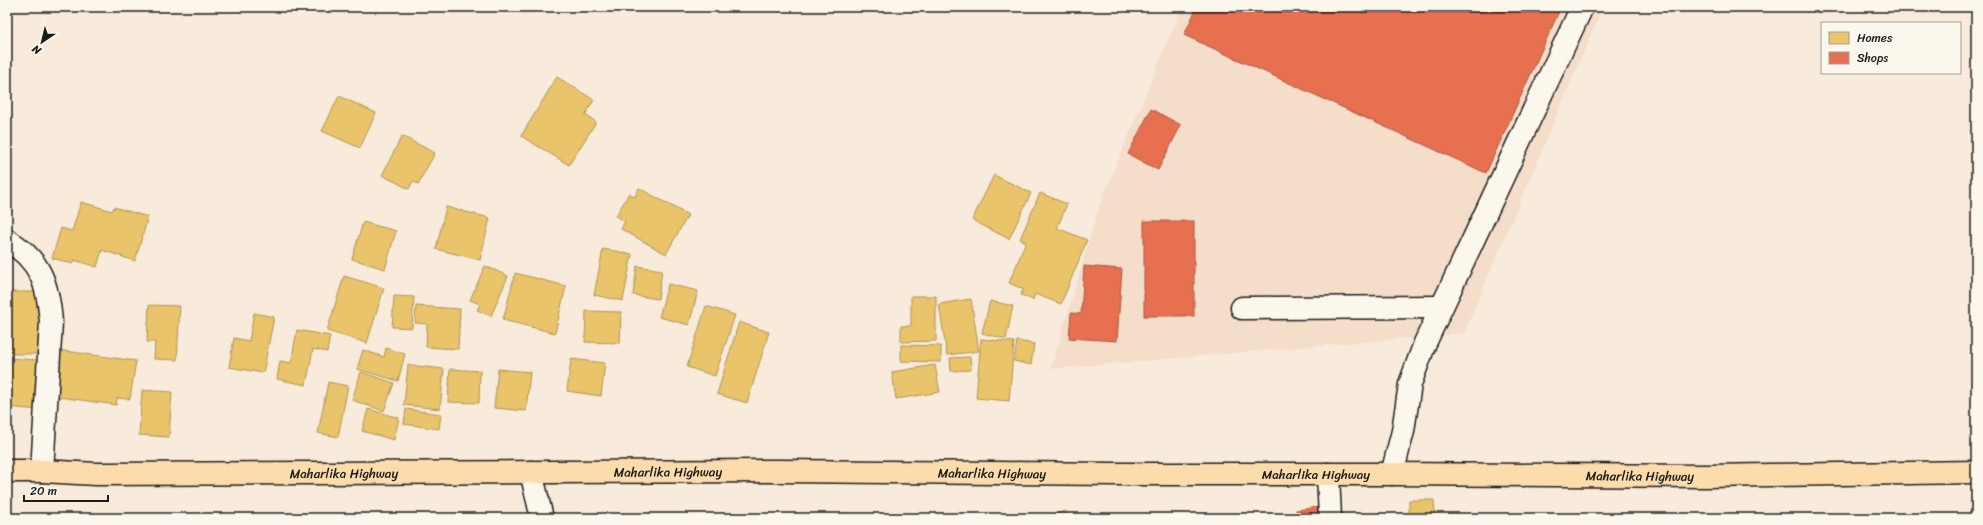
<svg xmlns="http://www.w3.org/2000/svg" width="1983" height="525" font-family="Sriracha,sans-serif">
	<rect width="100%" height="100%" fill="#f8ebdc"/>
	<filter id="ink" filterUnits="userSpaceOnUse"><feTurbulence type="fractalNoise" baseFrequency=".025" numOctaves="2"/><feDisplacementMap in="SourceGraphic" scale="8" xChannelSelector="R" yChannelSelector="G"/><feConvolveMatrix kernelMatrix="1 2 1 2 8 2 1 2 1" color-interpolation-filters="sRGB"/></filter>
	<g filter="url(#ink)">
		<path fill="#f4ddc9" d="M 1182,7 L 1603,7 L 1464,333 L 1051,369 L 1100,204 Z"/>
		<g fill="#e9c46a" stroke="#ac9253">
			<path d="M 557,77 L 594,100 L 585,115 L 596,122 L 569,165 L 521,136 Z"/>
			<path d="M 339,96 L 376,113 L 360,148 L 322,131 Z"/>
			<path d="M 402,136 L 435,153 L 418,184 L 413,181 L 409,189 L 382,175 Z"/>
			<path d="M 994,175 L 1031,193 L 1009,239 L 972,220 Z"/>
			<path d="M 639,188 L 688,215 L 666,254 L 621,229 L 625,221 L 616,216 L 629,193 L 635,197 Z"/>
			<path d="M 1040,193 L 1067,204 L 1057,228 L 1087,240 L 1061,304 L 1035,294 L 1033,300 L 1021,295 L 1023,289 L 1009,283 L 1026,242 L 1020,239 Z"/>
			<path d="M 81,202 L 112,211 L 114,207 L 148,217 L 135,261 L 102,250 L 97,267 L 74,260 L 73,264 L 52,258 L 61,228 L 72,231 Z"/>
			<path d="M 446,207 L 490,218 L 480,260 L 436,249 Z"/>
			<path d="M 363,222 L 396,231 L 385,269 L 352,259 Z"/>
			<path d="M 603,249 L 632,254 L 623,301 L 594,295 Z"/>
			<path d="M 485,266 L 508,276 L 491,316 L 477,310 L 480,304 L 470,300 Z"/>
			<path d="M 637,266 L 662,270 L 658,299 L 633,295 Z"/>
			<path d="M 515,273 L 566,286 L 555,333 L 503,320 Z"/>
			<path d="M 344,276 L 384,288 L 367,343 L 327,331 Z"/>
			<path d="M 668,284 L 698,291 L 689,325 L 659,317 Z"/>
			<rect x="7" y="292" width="35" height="62"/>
			<path d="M 394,296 L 414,297 L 412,328 L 392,327 Z"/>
			<path d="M 911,296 L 936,296 L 936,341 L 901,342 L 901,326 L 911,326 Z"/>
			<path d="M 971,299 L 979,351 L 947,355 L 939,304 Z"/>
			<path d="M 990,301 L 1013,306 L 1006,339 L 982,333 Z"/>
			<path d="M 149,305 L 180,306 L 177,360 L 154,359 L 155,342 L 147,342 Z"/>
			<path d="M 416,306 L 460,309 L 458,349 L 426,347 L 427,324 L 415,323 Z"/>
			<path d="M 706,306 L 735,315 L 715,376 L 687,367 Z"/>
			<path d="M 586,311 L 621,312 L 620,343 L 585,342 Z"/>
			<path d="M 254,313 L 274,317 L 263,373 L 229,367 L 234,338 L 249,341 Z"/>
			<path d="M 739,322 L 769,332 L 747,403 L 717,394 Z"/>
			<path d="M 297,330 L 330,336 L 327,352 L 313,349 L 306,385 L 277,379 L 280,361 L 291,363 Z"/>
			<path d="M 981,339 L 1014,342 L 1009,401 L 976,398 Z"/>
			<path d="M 1017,341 L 1034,344 L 1031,365 L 1014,361 Z"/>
			<path d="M 901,345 L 941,346 L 941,362 L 901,361 Z"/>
			<path d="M 386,348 L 405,354 L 398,381 L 357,369 L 363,350 L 384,357 Z"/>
			<path d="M 58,350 L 136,361 L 130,399 L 117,398 L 116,405 L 52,396 Z"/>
			<path d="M 970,357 L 971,370 L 951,371 L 950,358 Z"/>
			<path d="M 7,358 L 39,360 L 39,410 L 7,407 Z"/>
			<path d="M 571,359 L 605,363 L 601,396 L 567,391 Z"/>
			<path d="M 408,365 L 444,369 L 440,409 L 404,405 Z"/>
			<path d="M 935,365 L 940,392 L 896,399 L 892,372 Z"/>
			<path d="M 450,369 L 480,371 L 479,403 L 448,402 Z"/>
			<path d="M 498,369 L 530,372 L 526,411 L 494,408 Z"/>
			<path d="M 361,372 L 394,383 L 384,411 L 352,400 Z"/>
			<path d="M 328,382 L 348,386 L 338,437 L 318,433 Z"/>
			<path d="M 142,390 L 172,392 L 169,437 L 139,435 Z"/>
			<path d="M 368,409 L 399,418 L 394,440 L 362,431 Z"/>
			<path d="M 406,409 L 441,414 L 439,429 L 404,424 Z"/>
			<path d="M 1409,500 L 1434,500 L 1435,517 L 1439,518 L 1409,518 Z"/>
			<path d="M 1066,511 L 1068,518 L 1040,518 Z"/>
			<rect x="1493" y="517" width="38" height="1"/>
		</g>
		<g fill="#e76f51" stroke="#aa5641">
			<path d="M 1197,7 L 1561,7 L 1486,173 L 1184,35 Z"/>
			<path d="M 1151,109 L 1181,125 L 1158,170 L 1128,154 Z"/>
			<rect x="1144" y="221" width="50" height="95"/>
			<path d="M 1084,266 L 1122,269 L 1117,341 L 1069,338 L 1071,313 L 1081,314 Z"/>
			<path d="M 1319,507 L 1320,518 L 1297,518 L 1296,510 Z"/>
		</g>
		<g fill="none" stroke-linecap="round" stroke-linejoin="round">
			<g stroke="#1c1c1c" stroke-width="25">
				<g id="minor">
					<path d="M 7,240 C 41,260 48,285 51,322 L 42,471"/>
					<path d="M 1242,308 L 1441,307"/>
					<path d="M 531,472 L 542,518"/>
					<path d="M 1328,474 L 1330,518"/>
					<path d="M 1392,474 L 1403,431 L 1410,384 L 1425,343 L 1582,7"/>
				</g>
			</g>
			<g stroke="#1c1c1c" stroke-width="25">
				<g id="highway">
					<path id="s1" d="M 7,471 L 42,471 L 96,474 L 780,471 L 1114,474 L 1392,474 L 1706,476 L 1976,472"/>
				</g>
			</g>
			<use href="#minor" stroke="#fbf7ec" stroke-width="22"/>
			<use href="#highway" stroke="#fddcac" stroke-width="22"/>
		</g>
	</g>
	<g text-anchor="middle" stroke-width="4" stroke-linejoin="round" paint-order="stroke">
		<g font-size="13" fill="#1c1c1c" stroke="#fbf7ec">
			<text dy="5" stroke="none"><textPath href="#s1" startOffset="661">Maharlika Highway</textPath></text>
			<text dy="5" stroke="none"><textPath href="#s1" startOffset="337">Maharlika Highway</textPath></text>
			<text dy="5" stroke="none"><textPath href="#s1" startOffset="985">Maharlika Highway</textPath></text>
			<text dy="5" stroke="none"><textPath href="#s1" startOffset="1309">Maharlika Highway</textPath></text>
			<text dy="5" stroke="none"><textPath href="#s1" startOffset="1633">Maharlika Highway</textPath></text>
		</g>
	</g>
	<rect width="1983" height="525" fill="none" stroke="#fbf7ec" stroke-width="24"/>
	<rect x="12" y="12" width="1959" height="501" fill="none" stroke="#1c1c1c" stroke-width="1.5" filter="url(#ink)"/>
	<rect x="1821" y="22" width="140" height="52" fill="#fbf7ec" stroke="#a29f99"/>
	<rect x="1829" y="32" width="20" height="12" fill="#e9c46a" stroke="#a29f99"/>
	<text x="1857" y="42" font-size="12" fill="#1c1c1c">Homes</text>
	<rect x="1829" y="52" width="20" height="12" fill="#e76f51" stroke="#a29f99"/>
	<text x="1857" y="62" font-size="12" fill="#1c1c1c">Shops</text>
	<g transform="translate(42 42) rotate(215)" stroke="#fbf7ec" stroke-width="3" paint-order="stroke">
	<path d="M0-3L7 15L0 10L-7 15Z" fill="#1c1c1c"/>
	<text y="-6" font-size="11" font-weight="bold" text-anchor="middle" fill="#1c1c1c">N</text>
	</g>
	<path d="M24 495v6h84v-6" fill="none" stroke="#1c1c1c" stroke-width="2"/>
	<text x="30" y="495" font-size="12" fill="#1c1c1c" stroke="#fbf7ec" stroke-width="3" paint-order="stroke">20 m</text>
</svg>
